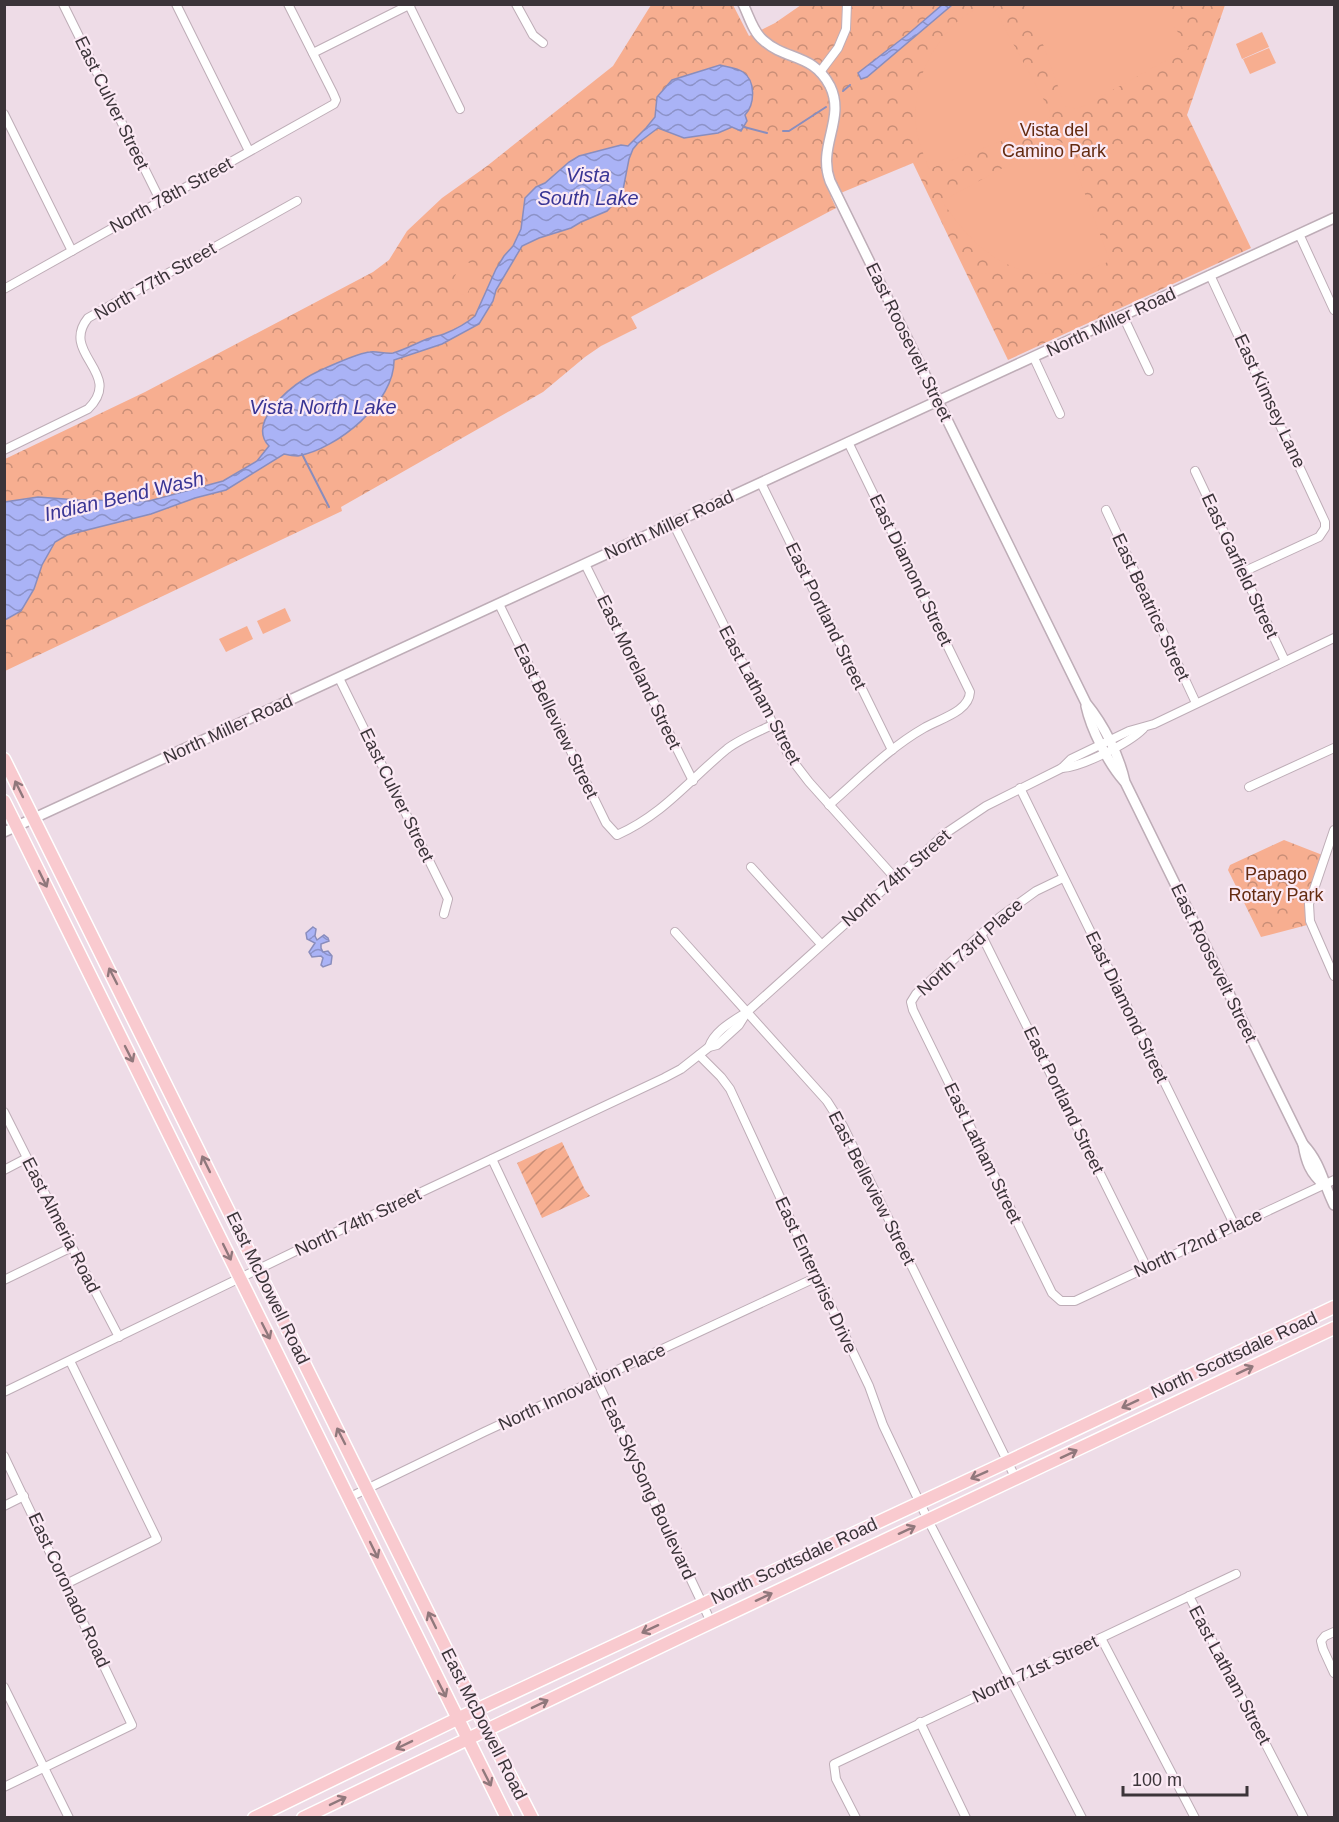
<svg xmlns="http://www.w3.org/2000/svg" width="1339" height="1822" font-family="Helvetica,sans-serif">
	<defs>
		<pattern id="park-crowns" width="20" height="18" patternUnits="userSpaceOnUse" patternTransform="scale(1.5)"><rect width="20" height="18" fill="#f7ae90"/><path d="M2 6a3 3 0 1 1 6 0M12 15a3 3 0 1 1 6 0" fill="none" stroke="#c98e77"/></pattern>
		<pattern id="garden-furrows" width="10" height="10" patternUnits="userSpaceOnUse" patternTransform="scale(1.5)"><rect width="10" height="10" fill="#f7ae90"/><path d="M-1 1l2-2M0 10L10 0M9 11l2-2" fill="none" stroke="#c98e77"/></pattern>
		<pattern id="water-waves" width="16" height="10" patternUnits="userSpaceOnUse" patternTransform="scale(1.5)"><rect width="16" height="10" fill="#aab3f6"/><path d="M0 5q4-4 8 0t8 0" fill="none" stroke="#8c92c8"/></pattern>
	</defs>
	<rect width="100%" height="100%" fill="#eedce7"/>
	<g fill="url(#park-crowns)">
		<path d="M 651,5 L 733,5 L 749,36 L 775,23 L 801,5 L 1225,5 L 1187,115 L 1251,248 L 1008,360 L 913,163 L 831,197 L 836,208 L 631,317 L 637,328 L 601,346 L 585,357 L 543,392 L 341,507 L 342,511 L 5,671 L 5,459 L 145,392 L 373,272 L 389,260 L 407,231 L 442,198 L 487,166 L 613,66 Z"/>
		<path d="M 1284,840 L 1325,856 L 1313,889 L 1311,924 L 1261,937 L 1228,870 L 1230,865 Z"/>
	</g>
	<path fill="url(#garden-furrows)" d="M 562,1142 L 585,1190 L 590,1196 L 542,1218 L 517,1163 Z"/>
	<g fill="#f7ae90">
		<path d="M 985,4 L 992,5 L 1051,113 L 1046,124 L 929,169 C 925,157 919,145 917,133 C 910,88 929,44 964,16 C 970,12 978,8 985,4 Z"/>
		<path d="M 1029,5 L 1154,5 L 1168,18 L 1189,48 L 1078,109 L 1065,106 Z"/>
		<path d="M 1262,32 L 1269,47 L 1242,59 L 1236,44 Z"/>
		<path d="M 1269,48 L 1276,63 L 1250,74 L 1243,59 Z"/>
		<path d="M 1056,139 L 1067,146 L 1110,261 C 1099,266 1087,271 1075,274 C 1068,275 1059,274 1052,274 C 1000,274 969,241 942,201 Z"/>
		<path d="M 463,260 L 480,268 L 466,296 L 449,288 Z"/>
		<path d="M 285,608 L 291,621 L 263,634 L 257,621 Z"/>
		<path d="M 247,626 L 253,639 L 226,652 L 219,639 Z"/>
	</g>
	<g fill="url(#water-waves)" stroke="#898dbd" stroke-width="1.5">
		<path d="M 942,5 L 952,5 L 867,77 L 861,79 L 858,73 L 907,35 Z"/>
		<path d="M 720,65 C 726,67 737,68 743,72 C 756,81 755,104 745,115 L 747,121 L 741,131 L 732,127 L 718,133 L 684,138 L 658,128 L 638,143 L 633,149 L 629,159 L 622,195 L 607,211 L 581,222 L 571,228 L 539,238 L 522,246 L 496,290 L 493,301 L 479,324 L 442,344 L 394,360 C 395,402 337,449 298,456 C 293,456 288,455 284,454 L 226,490 L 195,498 L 151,514 L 67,535 L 55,542 L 42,565 L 34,589 L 21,611 L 5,620 L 5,502 L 38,497 L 78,500 L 149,501 L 223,481 L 257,461 L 269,446 C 247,423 288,389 306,378 C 317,371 358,353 370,352 C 377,351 385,354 393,353 C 405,350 418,342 430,338 C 434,336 439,336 444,334 C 454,330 467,323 475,316 L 496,269 L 504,256 L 513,246 L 521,229 L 525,198 L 536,187 L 545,183 L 569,162 L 579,156 L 621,145 L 628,146 L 646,128 L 655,117 L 657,97 L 672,80 Z"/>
		<path d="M 313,927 L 316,929 L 315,936 L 317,940 L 324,935 L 328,938 L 329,941 L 321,944 L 321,948 L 323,952 L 328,951 L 332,956 L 331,964 L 323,967 L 321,965 L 323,958 L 321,956 L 312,957 L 309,952 L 315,943 L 307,939 L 306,933 Z"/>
	</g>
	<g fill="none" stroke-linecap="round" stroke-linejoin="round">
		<g stroke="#898dbd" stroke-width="2">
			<path d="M 843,91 L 850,85"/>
			<path d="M 742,125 L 744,127 L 767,133"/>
			<path d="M 783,131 L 789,131 L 826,107"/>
			<path d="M 302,454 L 329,507"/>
		</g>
		<g stroke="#beadb7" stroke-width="10">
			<g id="minor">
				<path d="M 63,4 L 161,202"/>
				<path d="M 176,4 L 249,151"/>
				<path d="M 516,4 L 533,35 L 543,43"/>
				<path d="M 409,5 L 460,109"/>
				<path d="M 313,53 L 411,4"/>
				<path d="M 820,72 L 838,48 L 846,29 L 847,4"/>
				<path d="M 4,114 L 72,251"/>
				<path d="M 1299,234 L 1334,310"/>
				<path d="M 1210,275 L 1325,522 L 1325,528 L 1319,537 L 1243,572"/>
				<path d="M 4,289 L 334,104 L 336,100 L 333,93 L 288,4"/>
				<path d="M 1123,316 L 1149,371"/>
				<path d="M 1034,358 L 1060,414"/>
				<path d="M 4,450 L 88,409 C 125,373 59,354 88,318 L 297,201"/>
				<path d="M 1195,471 L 1285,661"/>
				<path d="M 761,483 L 892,750"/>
				<path d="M 1106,510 L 1196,703"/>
				<path d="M 673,523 L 789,756 L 809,782 L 895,878"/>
				<path d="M 585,564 L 693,781"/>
				<path d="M 499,604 L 606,823 L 617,835 C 664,814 689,780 727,749 C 740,739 758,732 772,725"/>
				<path d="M 339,678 L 448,899 L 444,914"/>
				<path d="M 1062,768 C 1082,767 1129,743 1143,729"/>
				<path d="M 1249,787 L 1334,748"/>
				<path d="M 1020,788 L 1235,1226"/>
				<path d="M 829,805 C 860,778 889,748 924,728 C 939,719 969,712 970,692 L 848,442"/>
				<path d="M 1334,830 L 1309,904 L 1310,921 L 1334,976"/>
				<path d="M 751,867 L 821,944"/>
				<path d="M 1063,878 L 1036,891 L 1000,917 L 916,994 L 911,1002 L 913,1010 L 1052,1293 L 1061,1301 L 1075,1301 L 1334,1180"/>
				<path d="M 675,932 L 827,1101 L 843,1126 L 1016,1479"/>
				<path d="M 981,934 L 1146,1266"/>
				<path d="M 709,1047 C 714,1031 733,1021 747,1012 L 946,833 L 986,806 L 1062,768 L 1071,759 L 1129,731 L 1154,724 L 1334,638"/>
				<path d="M 699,1055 L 721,1077 L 730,1089 L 817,1277 L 869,1386 L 883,1425 L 928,1520 L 1082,1818"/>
				<path d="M 4,1112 L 72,1247 L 119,1337"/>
				<path d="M 492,1159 L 711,1622"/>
				<path d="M 4,1170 L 27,1158"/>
				<path d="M 4,1280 L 72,1247"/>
				<path d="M 4,1392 L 298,1250 L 664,1078 L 681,1069 L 709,1047 L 717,1045 L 739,1025 L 747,1012"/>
				<path d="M 4,1456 L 132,1725 L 4,1787"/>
				<path d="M 348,1498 L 484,1432 L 817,1277"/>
				<path d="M 4,1506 L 24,1496"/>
				<path d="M 66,1584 L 157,1539 L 70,1361"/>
				<path d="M 1189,1596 L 1304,1818"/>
				<path d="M 1334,1632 L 1325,1636 L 1321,1641 L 1323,1649 L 1334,1673"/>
				<path d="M 1101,1638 L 1195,1818"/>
				<path d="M 4,1687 L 69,1818"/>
				<path d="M 920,1722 L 966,1818"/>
				<path d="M 856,1818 L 836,1779 L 834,1764 L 1236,1574"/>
			</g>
		</g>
		<g stroke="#beadb7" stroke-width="12">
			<g id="tertiary">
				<path d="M 743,4 C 749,16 753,32 763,40 C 786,61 813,53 830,86 C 846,119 817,146 830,181 L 1086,703 C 1104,725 1119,755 1125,782 L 1303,1144 C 1321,1163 1323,1183 1334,1205"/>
				<path d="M 1086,706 C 1091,729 1108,763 1124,781"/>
				<path d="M 4,832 L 1334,218"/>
				<path d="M 1303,1144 C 1306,1162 1310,1173 1324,1185"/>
			</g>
		</g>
		<g stroke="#fff" stroke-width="15">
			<g id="primary">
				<path d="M 4,759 L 470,1697 L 532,1818"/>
				<path d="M 4,801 L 507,1818"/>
				<path d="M 254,1818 L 457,1719 L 1007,1462 L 1334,1307"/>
				<path d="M 303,1818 L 697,1629 L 1334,1328"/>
			</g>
		</g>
		<use href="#minor" stroke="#fff" stroke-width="8"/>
		<use href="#tertiary" stroke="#fff" stroke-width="9"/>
		<use href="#primary" stroke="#f9cacf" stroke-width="12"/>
	</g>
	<defs><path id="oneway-shaft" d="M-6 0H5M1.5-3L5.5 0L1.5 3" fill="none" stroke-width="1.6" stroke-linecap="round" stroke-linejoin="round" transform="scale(1.5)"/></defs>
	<g stroke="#90787c">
		<use href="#oneway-shaft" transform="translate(19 789) rotate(-116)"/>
		<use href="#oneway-shaft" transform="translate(43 879) rotate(64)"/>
		<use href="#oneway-shaft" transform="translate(113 976) rotate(-117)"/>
		<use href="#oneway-shaft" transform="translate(129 1054) rotate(63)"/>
		<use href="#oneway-shaft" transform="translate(206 1164) rotate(-116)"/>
		<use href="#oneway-shaft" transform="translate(227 1252) rotate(64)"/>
		<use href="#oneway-shaft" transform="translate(266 1331) rotate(63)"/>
		<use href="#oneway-shaft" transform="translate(1245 1370) rotate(-25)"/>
		<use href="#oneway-shaft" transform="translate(1130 1404) rotate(155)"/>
		<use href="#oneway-shaft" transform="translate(341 1436) rotate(-117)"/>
		<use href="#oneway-shaft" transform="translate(1069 1454) rotate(-25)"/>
		<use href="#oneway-shaft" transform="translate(979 1475) rotate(156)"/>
		<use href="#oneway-shaft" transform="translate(907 1530) rotate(-25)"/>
		<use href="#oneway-shaft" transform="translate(374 1550) rotate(64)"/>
		<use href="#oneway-shaft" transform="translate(764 1597) rotate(-25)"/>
		<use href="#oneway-shaft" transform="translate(432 1620) rotate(-116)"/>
		<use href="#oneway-shaft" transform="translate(650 1629) rotate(155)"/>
		<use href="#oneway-shaft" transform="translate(442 1689) rotate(63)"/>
		<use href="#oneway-shaft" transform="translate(540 1704) rotate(-26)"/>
		<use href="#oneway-shaft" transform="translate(404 1745) rotate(154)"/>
		<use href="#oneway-shaft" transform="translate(487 1778) rotate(63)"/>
		<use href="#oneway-shaft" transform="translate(338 1801) rotate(-26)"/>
	</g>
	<g text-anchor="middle" stroke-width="4.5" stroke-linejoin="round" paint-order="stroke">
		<g font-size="18" fill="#3b3439" stroke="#fbe9f4">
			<text transform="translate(112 103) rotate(64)" y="6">East Culver Street</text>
			<text transform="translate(171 195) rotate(-29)" y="6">North 78th Street</text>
			<text transform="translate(155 281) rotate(-30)" y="6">North 77th Street</text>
			<text transform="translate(1111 322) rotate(-25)" y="6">North Miller Road</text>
			<text transform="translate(909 342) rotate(64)" y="6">East Roosevelt Street</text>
			<text transform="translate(1270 401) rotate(65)" y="6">East Kimsey Lane</text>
			<text transform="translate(669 525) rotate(-25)" y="6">North Miller Road</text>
			<text transform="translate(1240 566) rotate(65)" y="6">East Garfield Street</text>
			<text transform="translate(911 570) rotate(64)" y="6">East Diamond Street</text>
			<text transform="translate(1151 607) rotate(65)" y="6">East Beatrice Street</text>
			<text transform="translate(826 616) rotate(64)" y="6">East Portland Street</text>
			<text transform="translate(639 672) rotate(64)" y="6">East Moreland Street</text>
			<text transform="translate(760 695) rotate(62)" y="6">East Latham Street</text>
			<text transform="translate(556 721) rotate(64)" y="6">East Belleview Street</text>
			<text transform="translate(228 729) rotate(-25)" y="6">North Miller Road</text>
			<text transform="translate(397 795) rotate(64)" y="6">East Culver Street</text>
			<text transform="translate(896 878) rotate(-41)" y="6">North 74th Street</text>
			<text transform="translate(970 947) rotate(-42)" y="6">North 73rd Place</text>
			<text transform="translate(1214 963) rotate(64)" y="6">East Roosevelt Street</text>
			<text transform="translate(1127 1007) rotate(64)" y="6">East Diamond Street</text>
			<text transform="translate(1064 1100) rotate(64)" y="6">East Portland Street</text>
			<text transform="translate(983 1153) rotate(64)" y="6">East Latham Street</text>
			<text transform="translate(872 1188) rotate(63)" y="6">East Belleview Street</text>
			<text transform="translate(358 1222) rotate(-25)" y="6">North 74th Street</text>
			<text transform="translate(61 1225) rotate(63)" y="6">East Almeria Road</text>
			<text transform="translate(1198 1243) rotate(-25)" y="6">North 72nd Place</text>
			<text transform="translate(816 1275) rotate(65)" y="6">East Enterprise Drive</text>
			<text transform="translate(268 1288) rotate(64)" y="6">East McDowell Road</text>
			<text transform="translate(1234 1355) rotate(-25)" y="6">North Scottsdale Road</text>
			<text transform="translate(582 1387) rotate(-25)" y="6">North Innovation Place</text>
			<text transform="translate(648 1488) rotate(65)" y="6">East SkySong Boulevard</text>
			<text transform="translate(794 1561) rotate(-25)" y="6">North Scottsdale Road</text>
			<text transform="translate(69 1590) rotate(65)" y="6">East Coronado Road</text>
			<text transform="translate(1035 1669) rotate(-25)" y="6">North 71st Street</text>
			<text transform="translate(1230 1675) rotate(62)" y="6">East Latham Street</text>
			<text transform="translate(484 1724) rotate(63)" y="6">East McDowell Road</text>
		</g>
		<g font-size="18" fill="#642b10" stroke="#fbe9f4">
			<text x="1054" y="136">Vista del<tspan x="1054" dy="21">Camino Park</tspan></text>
			<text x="1276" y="880">Papago<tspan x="1276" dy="21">Rotary Park</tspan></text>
		</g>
		<g font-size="20" font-style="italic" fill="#393594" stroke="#fbe9f4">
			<text x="588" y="182">Vista<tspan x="588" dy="23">South Lake</tspan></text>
			<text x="323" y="414">Vista North Lake</text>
			<text transform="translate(124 496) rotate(-13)" y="7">Indian Bend Wash</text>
		</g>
	</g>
	<rect width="1339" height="1822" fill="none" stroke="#3b3439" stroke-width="12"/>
	<path d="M1123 1786v9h124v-9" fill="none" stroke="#3b3439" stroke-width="3"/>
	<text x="1132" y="1786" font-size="18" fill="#3b3439" stroke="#fbe9f4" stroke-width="4.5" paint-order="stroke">100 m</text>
</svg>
